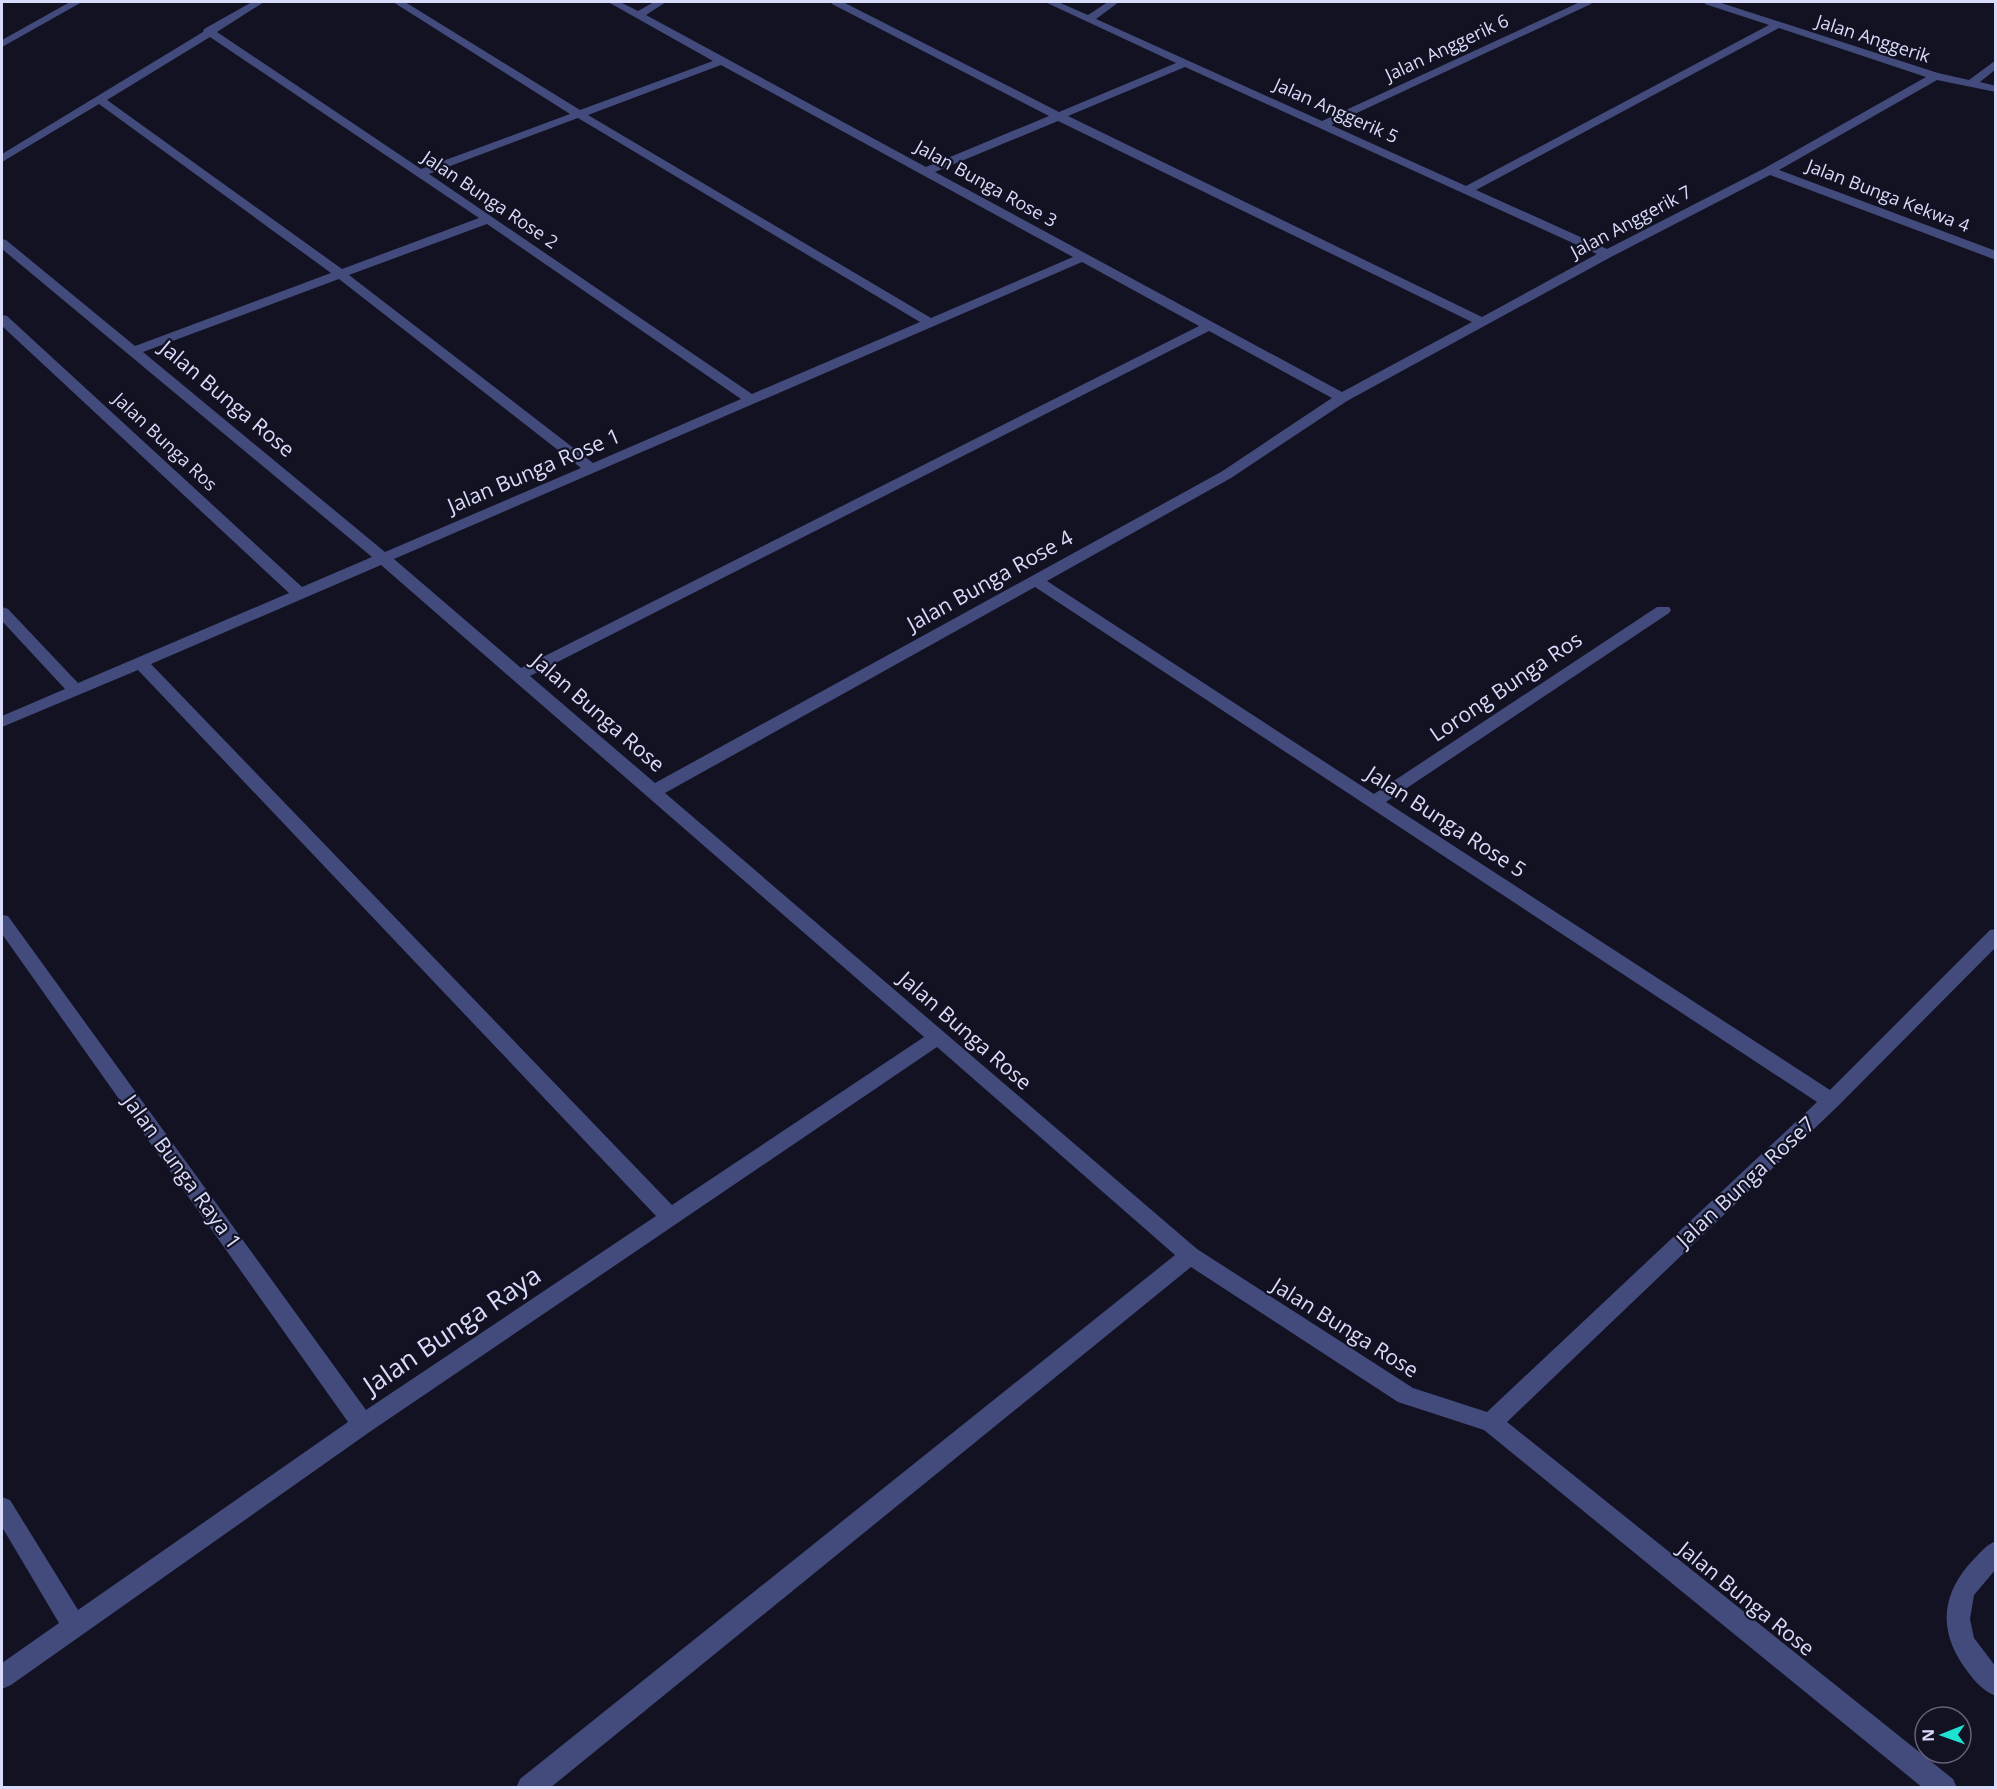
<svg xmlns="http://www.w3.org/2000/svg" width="1997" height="1789" font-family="'Open Sans',sans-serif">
	<rect width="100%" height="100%" fill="#121223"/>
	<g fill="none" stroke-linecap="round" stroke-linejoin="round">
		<g fill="#424b7c" fill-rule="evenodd">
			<path d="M 70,2 L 82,2 L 2,47 L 2,40 Z"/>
			<path d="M 252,2 L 264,2 L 217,32 L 421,169 L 570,114 L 393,2 L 405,2 L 580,110 L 713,61 L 608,2 L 620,2 L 638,11 L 654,2 L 666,2 L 646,15 L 926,167 L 1049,116 L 832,4 L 831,2 L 843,2 L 1059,112 L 1176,63 L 1045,2 L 1058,2 L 1088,15 L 1108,2 L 1119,2 L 1096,19 L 1322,121 L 1580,2 L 1592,2 L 1591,4 L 1331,125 L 1466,186 L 1769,25 L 1705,4 L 1704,2 L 1718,2 L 1938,73 L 1969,80 L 1996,60 L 1996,69 L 1980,82 L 1996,86 L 1996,92 L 1937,80 L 1779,170 L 1996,251 L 1996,260 L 1770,175 L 1611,257 L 1347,401 L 1231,478 L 1047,581 L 1374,794 L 1657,607 L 1669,607 L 1671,610 L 1669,613 L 1386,802 L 1830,1090 L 1990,930 L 1996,929 L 1996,947 L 1838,1106 L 1507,1422 L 1953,1779 L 1957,1788 L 1923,1788 L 1484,1430 L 1398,1402 L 1191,1267 L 550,1788 L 516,1788 L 520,1779 L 1175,1255 L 937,1047 L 371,1431 L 11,1685 L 2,1689 L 2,1663 L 59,1623 L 2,1527 L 2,1497 L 10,1500 L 78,1610 L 348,1422 L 2,934 L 2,915 L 8,916 L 366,1410 L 656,1216 L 138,670 L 2,727 L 2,716 L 65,689 L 2,621 L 2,607 L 8,609 L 78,683 L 289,593 L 2,326 L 2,315 L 7,316 L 302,587 L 372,557 L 2,249 L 2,239 L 6,240 L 135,346 L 331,273 L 99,104 L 2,162 L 2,154 L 203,32 L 204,29 ZM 1779,28 L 1926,77 L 1765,168 L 1607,249 L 1476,190 ZM 210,37 L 479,218 L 342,269 L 107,100 ZM 721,65 L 1073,257 L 931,318 L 588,115 ZM 1185,67 L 1597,254 L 1482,317 L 1068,116 ZM 578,118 L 920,322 L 752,394 L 429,174 ZM 1058,121 L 1472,322 L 1342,392 L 935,172 ZM 487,224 L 741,399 L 593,463 L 349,275 ZM 1082,262 L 1199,326 L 521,668 L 394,559 ZM 339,279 L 581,468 L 385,552 L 143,352 ZM 1209,331 L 1332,398 L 1221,472 L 655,783 L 530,676 ZM 381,565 L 924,1037 L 672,1205 L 151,664 ZM 1035,587 L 1817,1102 L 1487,1412 L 1413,1388 L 1197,1249 L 665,793 Z"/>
			<path d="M 1996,1541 L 1996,1569 L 1974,1595 L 1970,1619 L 1974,1638 L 1996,1667 L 1996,1696 C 1982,1691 1973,1679 1965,1668 C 1937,1629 1942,1592 1974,1559 C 1981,1552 1986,1545 1996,1541 Z"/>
		</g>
	</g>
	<g text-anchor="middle" stroke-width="4.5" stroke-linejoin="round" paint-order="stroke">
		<g font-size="18" fill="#d9dbfa" stroke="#121223">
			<text transform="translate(1873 39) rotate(18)" y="6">Jalan Anggerik</text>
			<text transform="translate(1447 48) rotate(-25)" y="6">Jalan Anggerik 6</text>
			<text transform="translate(1336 111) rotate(24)" y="6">Jalan Anggerik 5</text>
			<text transform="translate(986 184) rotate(29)" y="6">Jalan Bunga Rose 3</text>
			<text transform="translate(1888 196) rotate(21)" y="6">Jalan Bunga Kekwa 4</text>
			<text transform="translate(490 200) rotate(34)" y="6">Jalan Bunga Rose 2</text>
			<text transform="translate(1631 222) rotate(-28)" y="6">Jalan Anggerik 7</text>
			<text transform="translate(165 442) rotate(43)" y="6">Jalan Bunga Ros</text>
		</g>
		<g font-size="21" fill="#d9dbfa" stroke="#121223">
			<text transform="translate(227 399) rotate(40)" y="7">Jalan Bunga Rose</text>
			<text transform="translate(534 471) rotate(-23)" y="7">Jalan Bunga Rose 1</text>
			<text transform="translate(990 581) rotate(-29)" y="7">Jalan Bunga Rose 4</text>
			<text transform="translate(1506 687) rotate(-34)" y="7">Lorong Bunga Ros</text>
			<text transform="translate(598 713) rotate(41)" y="7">Jalan Bunga Rose</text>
			<text transform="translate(1446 822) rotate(33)" y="7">Jalan Bunga Rose 5</text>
			<text transform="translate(965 1031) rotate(41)" y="7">Jalan Bunga Rose</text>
			<text transform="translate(182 1172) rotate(54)" y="7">Jalan Bunga Raya 1</text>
			<text transform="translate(1746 1182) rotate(-43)" y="7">Jalan Bunga Rose7</text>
			<text transform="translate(1345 1328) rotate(32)" y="7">Jalan Bunga Rose</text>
			<text transform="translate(1746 1599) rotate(39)" y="7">Jalan Bunga Rose</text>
		</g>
		<g font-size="26" fill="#d9dbfa" stroke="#121223">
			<text transform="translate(452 1330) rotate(-34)" y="9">Jalan Bunga Raya</text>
		</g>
	</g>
	<rect width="1997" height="1789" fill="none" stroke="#d9dbfa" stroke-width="6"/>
	<g transform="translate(1943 1735) rotate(269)"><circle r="28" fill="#121223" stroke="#626279" stroke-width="1.5"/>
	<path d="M0-4.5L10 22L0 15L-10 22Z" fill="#1de2d2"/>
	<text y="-9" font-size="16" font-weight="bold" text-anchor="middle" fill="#d9dbfa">N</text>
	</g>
</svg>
